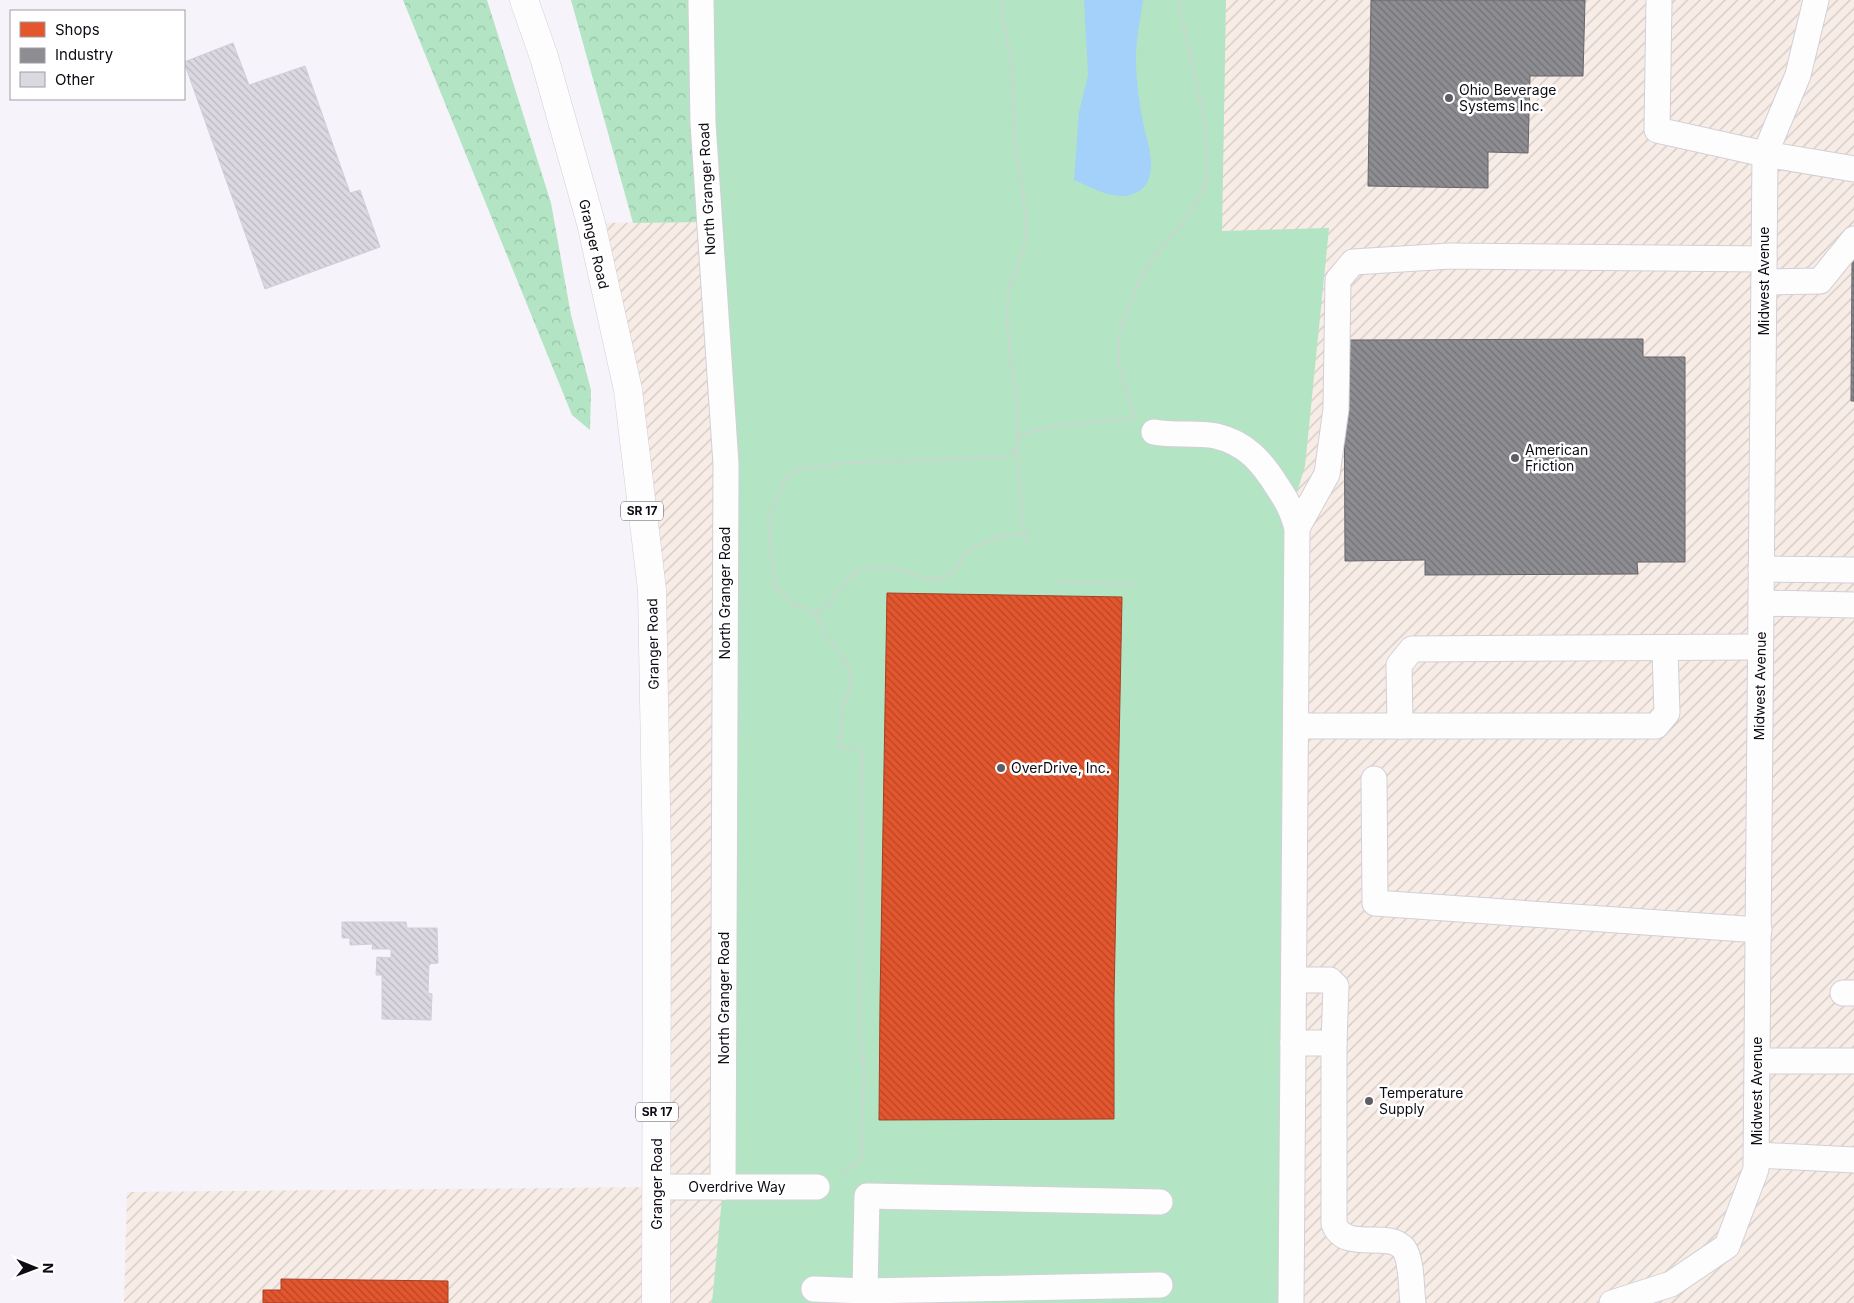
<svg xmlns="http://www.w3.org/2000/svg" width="1854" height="1303" font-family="Inter,sans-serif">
	<defs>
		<pattern id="industrial-furrows" width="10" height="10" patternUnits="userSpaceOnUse" patternTransform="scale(1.25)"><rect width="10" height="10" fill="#f7ece6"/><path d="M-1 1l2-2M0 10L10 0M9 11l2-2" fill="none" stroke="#d3c9c4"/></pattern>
		<pattern id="forest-crowns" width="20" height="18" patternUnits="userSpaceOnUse" patternTransform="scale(1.25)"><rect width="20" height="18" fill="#b3e4c4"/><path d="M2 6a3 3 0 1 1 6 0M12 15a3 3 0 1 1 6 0" fill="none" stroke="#99c2a8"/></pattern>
		<pattern id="shops-back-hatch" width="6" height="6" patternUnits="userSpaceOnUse" patternTransform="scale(1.25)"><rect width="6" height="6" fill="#e4572e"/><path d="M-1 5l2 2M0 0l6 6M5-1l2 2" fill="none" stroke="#b74626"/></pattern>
		<pattern id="industry-back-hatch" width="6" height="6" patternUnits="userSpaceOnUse" patternTransform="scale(1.25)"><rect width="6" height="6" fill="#8d8d92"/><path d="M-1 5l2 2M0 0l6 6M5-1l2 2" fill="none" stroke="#727176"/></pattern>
		<pattern id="building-back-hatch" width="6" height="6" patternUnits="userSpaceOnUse" patternTransform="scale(1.25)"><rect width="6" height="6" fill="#dbd8e2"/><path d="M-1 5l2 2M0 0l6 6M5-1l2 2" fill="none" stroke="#bbb8c1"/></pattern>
	</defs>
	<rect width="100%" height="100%" fill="#f6f3fa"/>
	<path fill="url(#industrial-furrows)" d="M 701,0 L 1854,0 L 1854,1303 L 124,1303 L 127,1192 L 657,1187 L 652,590 L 591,223 L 709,222 Z"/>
	<path fill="#b3e4c4" d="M 701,0 L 1226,0 L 1222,231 L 1329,228 L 1305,466 L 1292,509 L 1294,1303 L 712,1303 L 723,1187 L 726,772 Z"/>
	<g fill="url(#forest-crowns)">
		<path d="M 403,0 L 487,0 L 551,203 L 571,315 L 591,390 L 590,430 L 572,415 Z"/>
		<path d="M 571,0 L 703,0 L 709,222 L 633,223 Z"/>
	</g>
	<path fill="#a4d1f9" d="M 1084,0 L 1143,0 C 1140,21 1135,44 1136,65 C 1137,84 1139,104 1143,122 C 1147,142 1161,177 1139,191 C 1119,204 1093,188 1074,180 L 1079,112 L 1088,75 Z"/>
	<g fill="url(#shops-back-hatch)" stroke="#a44026">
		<path d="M 887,593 L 1122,597 L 1114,998 L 1114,1119 L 879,1120 L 880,1002 Z"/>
		<path d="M 281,1279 L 448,1281 L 448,1303 L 263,1303 L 263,1290 L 281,1290 Z"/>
	</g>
	<g fill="url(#industry-back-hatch)" stroke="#67666c">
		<path d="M 1371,0 L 1585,0 L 1583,76 L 1530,76 L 1528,153 L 1488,152 L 1488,188 L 1368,186 Z"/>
		<path d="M 1852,260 L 1854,260 L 1854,401 L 1851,401 Z"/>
		<path d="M 1643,339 L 1643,357 L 1685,357 L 1685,562 L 1637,562 L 1638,574 L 1425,575 L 1425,560 L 1345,561 L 1344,340 Z"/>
	</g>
	<g fill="url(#building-back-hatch)" stroke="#d0ced7">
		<path d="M 233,43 L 249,85 L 305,66 L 350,193 L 360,190 L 380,247 L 265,289 L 184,62 Z"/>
		<path d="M 342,922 L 406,922 L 407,928 L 437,928 L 438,963 L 429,964 L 428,993 L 432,994 L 431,1020 L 382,1019 L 382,975 L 376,975 L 377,957 L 391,958 L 391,949 L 372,949 L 373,944 L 350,945 L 350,938 L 342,938 Z"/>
	</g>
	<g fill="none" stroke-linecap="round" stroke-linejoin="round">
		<g stroke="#d3cfd8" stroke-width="27">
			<g id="minor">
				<path d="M 701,0 L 703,123 L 726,464 L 723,1187"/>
				<path d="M 1659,0 L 1657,130 L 1765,154 L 1854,169"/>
				<path d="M 1764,282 L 1820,281 L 1854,239"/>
				<path d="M 1154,432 C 1174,436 1196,432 1216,436 C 1246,443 1262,462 1277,486 C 1287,501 1292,510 1297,528 L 1291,1303"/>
				<path d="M 1297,528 L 1327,474 L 1336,409 L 1338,280 L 1353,262 L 1450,256 L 1764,259"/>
				<path d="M 1761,569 L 1854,570"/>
				<path d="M 1761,603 L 1854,605"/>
				<path d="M 1296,726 L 1656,726 L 1667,713 L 1665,649"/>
				<path d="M 1400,726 L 1399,665 L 1412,649 L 1760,647"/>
				<path d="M 1374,779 L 1375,903 L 1759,930"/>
				<path d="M 1843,993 L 1854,993"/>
				<path d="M 1293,1043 L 1334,1043 L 1336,986 L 1330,980 L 1294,980"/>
				<path d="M 1334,1043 L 1334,1224 C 1345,1253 1388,1229 1404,1249 C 1412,1260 1411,1289 1413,1303"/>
				<path d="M 1758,1061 L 1854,1061"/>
				<path d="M 1757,1155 L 1854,1160"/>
				<path d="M 657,1187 L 817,1187"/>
				<path d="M 814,1289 L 865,1291 L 1160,1285"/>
				<path d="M 865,1291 L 867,1196 L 1160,1202"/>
				<path d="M 1612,1303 L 1671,1284 L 1727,1246 L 1756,1169 L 1765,154 L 1798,75 L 1816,0"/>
			</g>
		</g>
		<g stroke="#d3cfd8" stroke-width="29">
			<path id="major" d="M 524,0 L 544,57 L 591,223 L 628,390 L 652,590 L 657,861 L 656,1303"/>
		</g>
		<g stroke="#d2d1d4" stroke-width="3" stroke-dasharray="2.5 2.5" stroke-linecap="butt">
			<path d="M 1002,0 L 1003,17 L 1012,67 L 1015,142 L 1027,224 L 1024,248 L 1009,289 L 1007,316 L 1011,362 L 1018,409 L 1017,448 L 1007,457 L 843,463 L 797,470 L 787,476 L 768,520 L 775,586 L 792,603 L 815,613 L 828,605 L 848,579 L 857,572 L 867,568 L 900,569 L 920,577 L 938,580 L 950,575 L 968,551 L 996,537 L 1026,534"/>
			<path d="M 1134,416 L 1119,365 L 1118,345 L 1121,327 L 1136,288 L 1153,258 L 1187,217 L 1206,186 L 1207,151 L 1204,118 L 1180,9 L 1180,0"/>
			<path d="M 1018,435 L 1061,425 L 1133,418"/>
			<path d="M 1017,449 L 1022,519 L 1026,534 L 1025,542"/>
			<path d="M 1057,582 L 1135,584"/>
			<path d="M 815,613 L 827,637 L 840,652 L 850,671 L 850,688 L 842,710 L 840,747 L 862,749 L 860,1032 L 864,1070 L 861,1160 L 847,1171 L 840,1175"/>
		</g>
		<use href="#minor" stroke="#fefdfe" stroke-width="25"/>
		<use href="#major" stroke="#fefdfe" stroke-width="28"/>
	</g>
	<g fill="#605c64" stroke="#fff" stroke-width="2">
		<circle cx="1449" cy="98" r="5"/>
		<circle cx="1515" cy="458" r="5"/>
		<circle cx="1001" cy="768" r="5"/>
		<circle cx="1369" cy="1101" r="5"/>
	</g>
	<g text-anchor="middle" stroke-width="5" stroke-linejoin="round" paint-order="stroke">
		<g fill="#fff" stroke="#57545a" stroke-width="1">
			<rect x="621" y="501.5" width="42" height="19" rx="4"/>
			<rect x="636" y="1102.5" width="42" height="19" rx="4"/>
		</g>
		<g font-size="12" font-weight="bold" fill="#0f0a14">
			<text x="642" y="515">SR 17</text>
			<text x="657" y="1116">SR 17</text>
		</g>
		<g font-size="14" fill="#0f0a14" stroke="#fff" text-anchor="start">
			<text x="1459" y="95">Ohio Beverage<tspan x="1459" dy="16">Systems Inc.</tspan></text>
			<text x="1525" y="455">American<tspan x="1525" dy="16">Friction</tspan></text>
			<text x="1011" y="773">OverDrive, Inc.</text>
			<text x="1379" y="1098">Temperature<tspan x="1379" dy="16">Supply</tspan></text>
		</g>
		<g font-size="14" fill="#0f0a14" stroke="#fff">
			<text transform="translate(707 189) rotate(-93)" y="5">North Granger Road</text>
			<text transform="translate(594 244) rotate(77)" y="5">Granger Road</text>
			<text transform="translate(1764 281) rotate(-90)" y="5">Midwest Avenue</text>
			<text transform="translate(725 593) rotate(-90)" y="5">North Granger Road</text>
			<text transform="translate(653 644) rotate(-91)" y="5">Granger Road</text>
			<text transform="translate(1760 686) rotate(-89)" y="5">Midwest Avenue</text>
			<text transform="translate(724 998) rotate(-90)" y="5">North Granger Road</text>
			<text transform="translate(1757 1091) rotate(-90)" y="5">Midwest Avenue</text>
			<text transform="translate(657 1184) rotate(-90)" y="5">Granger Road</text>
			<text x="737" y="1192">Overdrive Way</text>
		</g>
	</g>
	<rect x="10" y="10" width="175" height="90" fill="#ffffff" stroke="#9f9da1"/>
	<rect x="20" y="22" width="25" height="15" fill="#e4572e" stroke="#9f9da1"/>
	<text x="55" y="35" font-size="15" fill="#0f0a14">Shops</text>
	<rect x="20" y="48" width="25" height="15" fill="#8d8d92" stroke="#9f9da1"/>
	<text x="55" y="60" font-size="15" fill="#0f0a14">Industry</text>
	<rect x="20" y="72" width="25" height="15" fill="#dbd8e2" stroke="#9f9da1"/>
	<text x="55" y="85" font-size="15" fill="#0f0a14">Other</text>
	<g transform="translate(35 1268) rotate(91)" stroke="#ffffff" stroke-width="4" paint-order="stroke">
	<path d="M0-4L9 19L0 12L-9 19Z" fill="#0f0a14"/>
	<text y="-8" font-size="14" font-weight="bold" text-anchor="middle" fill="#0f0a14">N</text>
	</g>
</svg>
